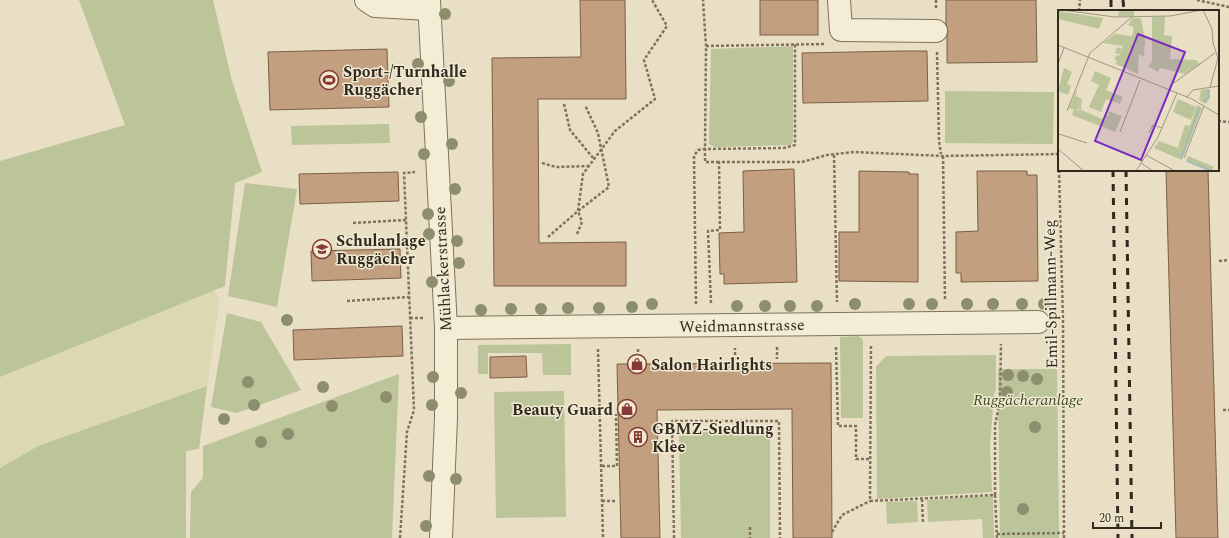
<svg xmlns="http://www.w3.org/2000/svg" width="1229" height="538" font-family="Spectral,serif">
	<rect width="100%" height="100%" fill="#e8dfc4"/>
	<path fill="#dcd8b2" d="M 212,289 L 220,300 L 207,386 L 38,446 L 0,468 L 0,376 Z"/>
	<g fill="#bcc499">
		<path d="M 79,0 L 213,0 L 232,81 L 262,172 L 235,183 L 225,286 L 0,377 L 0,161 L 125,125 Z"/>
		<path d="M 793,46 L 793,141 L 791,145 L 715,147 L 709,144 L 711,49 Z"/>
		<path d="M 945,91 L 1054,92 L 1053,144 L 945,143 Z"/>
		<path d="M 389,124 L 390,143 L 292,145 L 291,126 Z"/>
		<path d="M 245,183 L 297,189 L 277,307 L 228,296 Z"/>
		<path d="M 227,313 L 261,322 L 301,390 L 237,413 L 211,407 Z"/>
		<path d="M 858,336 L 862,338 L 863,342 L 863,418 L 841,418 L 840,337 Z"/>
		<path d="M 571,344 L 571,375 L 543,375 L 542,353 L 488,353 L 488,374 L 478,374 L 478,345 Z"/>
		<path d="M 996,355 L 996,389 L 994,395 L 990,445 L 992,492 L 877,499 L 876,367 L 886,356 Z"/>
		<path d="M 998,369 L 1057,369 L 1059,538 L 1000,538 Z"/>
		<path d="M 399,374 L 392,538 L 190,538 L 191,492 L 203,478 L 203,446 Z"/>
		<path d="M 207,386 L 199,449 L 186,451 L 186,538 L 0,538 L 0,468 L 38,446 Z"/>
		<path d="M 564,391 L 566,517 L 496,518 L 494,392 Z"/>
		<path d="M 679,431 L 770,431 L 770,538 L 681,538 Z"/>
		<path d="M 993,496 L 994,538 L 983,538 L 982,519 L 928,522 L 927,500 Z"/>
		<path d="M 917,501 L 918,522 L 887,524 L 886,502 Z"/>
	</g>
	<g fill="#c19f7f" stroke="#7c5f46">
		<path d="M 580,0 L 625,0 L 626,99 L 538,99 L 539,243 L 626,242 L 626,286 L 494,286 L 492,58 L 581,57 Z"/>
		<rect x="760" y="0" width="58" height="35"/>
		<path d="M 946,0 L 1036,0 L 1037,62 L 947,63 L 947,37 L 948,31 L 946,24 Z"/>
		<path d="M 387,49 L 389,107 L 270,110 L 268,52 Z"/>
		<path d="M 900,51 L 927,51 L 928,101 L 803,103 L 802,53 Z"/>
		<path d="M 794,169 L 797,282 L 724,284 L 724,274 L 720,274 L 719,233 L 744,232 L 743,171 Z"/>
		<path d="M 1166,170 L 1208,170 L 1218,538 L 1176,538 Z"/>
		<path d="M 859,171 L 909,172 L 909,174 L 918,174 L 918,282 L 839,281 L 839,232 L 859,232 Z"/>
		<path d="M 977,171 L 1027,171 L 1027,175 L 1037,175 L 1038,281 L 961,282 L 961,273 L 956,273 L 956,232 L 978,231 Z"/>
		<path d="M 398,172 L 399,201 L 300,204 L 299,174 Z"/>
		<path d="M 400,249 L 401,278 L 312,281 L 311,251 Z"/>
		<path d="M 402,326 L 403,356 L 294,360 L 293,330 Z"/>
		<path d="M 526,356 L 527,377 L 490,378 L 490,357 Z"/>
		<path d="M 831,363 L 832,538 L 793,538 L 792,409 L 657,410 L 660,538 L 621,538 L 617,364 Z"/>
	</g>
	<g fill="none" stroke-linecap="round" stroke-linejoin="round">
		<g stroke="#80725d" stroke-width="24">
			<g id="minor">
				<path d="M 366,0 L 375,6 L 429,9"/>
				<path d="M 429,0 L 446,328 L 446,418 L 441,538"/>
				<path d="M 839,0 L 841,30 L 936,31"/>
				<path d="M 446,328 L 1038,322"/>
			</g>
		</g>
		<g stroke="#80725d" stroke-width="2.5" stroke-dasharray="3 2" stroke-linecap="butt">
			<path d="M 936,0 L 936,9"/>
			<path d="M 1197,0 L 1229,7"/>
			<path d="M 1079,11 L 1080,0"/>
			<path d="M 706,46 L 824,44"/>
			<path d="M 937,52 L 939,141 L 941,154"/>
			<path d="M 1059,79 L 1059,169"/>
			<path d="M 564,104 L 570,130 L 594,159"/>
			<path d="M 1218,121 L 1229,122"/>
			<path d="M 834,155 L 837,302"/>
			<path d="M 943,156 L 945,301"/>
			<path d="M 719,162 L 705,162 L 705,149 L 784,148 L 795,145 L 795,44"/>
			<path d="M 542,163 L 556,167 L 589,166"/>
			<path d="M 1059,170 L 1063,321 L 1064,538"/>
			<path d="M 353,223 L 406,220"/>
			<path d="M 577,234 L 582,222 L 578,211 L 609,187 L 598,133 L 585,105"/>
			<path d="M 548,237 L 578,211 L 583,174 L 615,131 L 655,99 L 644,60 L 667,26 L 652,0"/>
			<path d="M 1219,261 L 1229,260"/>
			<path d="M 347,301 L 409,297"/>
			<path d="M 711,303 L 708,231 L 720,230 L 719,162 L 802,162 L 827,155 L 854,152 L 943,156 L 1059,154"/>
			<path d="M 696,304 L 694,156 L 698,150 L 705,149 L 706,46 L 703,0"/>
			<path d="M 410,318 L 424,318"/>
			<path d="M 871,346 L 870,501 L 995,495 L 997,538"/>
			<path d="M 777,347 L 777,359"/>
			<path d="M 836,347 L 838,426 L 856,426 L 856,459 L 871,459"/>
			<path d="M 598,349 L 603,538"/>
			<path d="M 638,349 L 638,361"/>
			<path d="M 735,360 L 735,348"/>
			<path d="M 1223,410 L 1229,410"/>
			<path d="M 602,466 L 617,466 L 616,414"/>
			<path d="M 995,495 L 995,425 L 1000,402 L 1001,344"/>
			<path d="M 922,499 L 923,523"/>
			<path d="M 602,501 L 617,501"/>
			<path d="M 750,527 L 750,538"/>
			<path d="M 832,532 L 842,515 L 870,501"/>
			<path d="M 997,534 L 1064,533"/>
			<path d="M 400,538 L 407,432 L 414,410 L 404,173 L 415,172"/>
			<path d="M 674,538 L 672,421 L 779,421 L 780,538"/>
		</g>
		<use href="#minor" stroke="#f4edd6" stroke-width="22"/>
		<g stroke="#32291f" stroke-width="3" stroke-dasharray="7 7" stroke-linecap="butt">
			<path d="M 1111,0 L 1111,11"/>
			<path d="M 1123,0 L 1124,11"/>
			<path d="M 1113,170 L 1118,538"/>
			<path d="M 1126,170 L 1132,538"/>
		</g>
	</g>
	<g fill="#8c8e6e">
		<circle cx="445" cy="14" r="6"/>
		<circle cx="418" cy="64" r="6"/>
		<circle cx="449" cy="81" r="6"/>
		<circle cx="421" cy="117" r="6"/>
		<circle cx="452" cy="144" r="6"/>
		<circle cx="424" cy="154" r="6"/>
		<circle cx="455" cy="189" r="6"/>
		<circle cx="428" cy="214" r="6"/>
		<circle cx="429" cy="234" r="6"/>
		<circle cx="457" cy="241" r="6"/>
		<circle cx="459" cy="263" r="6"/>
		<circle cx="432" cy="282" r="6"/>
		<circle cx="652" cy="304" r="6"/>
		<circle cx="855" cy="304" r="6"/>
		<circle cx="909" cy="304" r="6"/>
		<circle cx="932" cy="304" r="6"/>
		<circle cx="967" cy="304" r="6"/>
		<circle cx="993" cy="304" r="6"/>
		<circle cx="1022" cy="304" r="6"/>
		<circle cx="1044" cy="304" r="6"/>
		<circle cx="737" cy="306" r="6"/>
		<circle cx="765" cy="306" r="6"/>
		<circle cx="790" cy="306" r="6"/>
		<circle cx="817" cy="306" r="6"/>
		<circle cx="632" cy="307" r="6"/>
		<circle cx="568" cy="308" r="6"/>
		<circle cx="599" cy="308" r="6"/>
		<circle cx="511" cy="309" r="6"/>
		<circle cx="541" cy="309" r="6"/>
		<circle cx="481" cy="310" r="6"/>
		<circle cx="287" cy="320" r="6"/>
		<circle cx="1008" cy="375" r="6"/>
		<circle cx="1023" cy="376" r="6"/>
		<circle cx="433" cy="377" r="6"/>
		<circle cx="1037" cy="379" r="6"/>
		<circle cx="248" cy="382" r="6"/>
		<circle cx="323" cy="387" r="6"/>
		<circle cx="1007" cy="392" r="6"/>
		<circle cx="461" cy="393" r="6"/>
		<circle cx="386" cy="397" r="6"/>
		<circle cx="254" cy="405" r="6"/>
		<circle cx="432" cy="405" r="6"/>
		<circle cx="332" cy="406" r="6"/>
		<circle cx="224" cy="419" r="6"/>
		<circle cx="1035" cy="427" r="6"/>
		<circle cx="288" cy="434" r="6"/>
		<circle cx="261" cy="442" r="6"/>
		<circle cx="429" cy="476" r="6"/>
		<circle cx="456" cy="479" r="6"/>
		<circle cx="1023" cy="509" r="6"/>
		<circle cx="426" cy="526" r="6"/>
	</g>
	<defs>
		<g id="stadium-ring" transform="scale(1)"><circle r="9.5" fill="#f0ead2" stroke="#873a35" stroke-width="1.5"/><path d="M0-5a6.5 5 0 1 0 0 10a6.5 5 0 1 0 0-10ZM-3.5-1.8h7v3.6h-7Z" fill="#873a35"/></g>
		<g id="school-ring" transform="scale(1)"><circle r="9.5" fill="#f0ead2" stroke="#873a35" stroke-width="1.5"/><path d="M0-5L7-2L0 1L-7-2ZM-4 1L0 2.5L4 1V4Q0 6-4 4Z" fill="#873a35"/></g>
		<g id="shop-ring" transform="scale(1)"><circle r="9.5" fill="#f0ead2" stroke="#873a35" stroke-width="1.5"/><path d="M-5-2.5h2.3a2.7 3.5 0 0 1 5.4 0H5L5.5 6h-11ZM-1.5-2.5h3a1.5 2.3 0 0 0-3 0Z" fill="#873a35"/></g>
		<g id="building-ring" transform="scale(1)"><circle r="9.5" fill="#f0ead2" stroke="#873a35" stroke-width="1.5"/><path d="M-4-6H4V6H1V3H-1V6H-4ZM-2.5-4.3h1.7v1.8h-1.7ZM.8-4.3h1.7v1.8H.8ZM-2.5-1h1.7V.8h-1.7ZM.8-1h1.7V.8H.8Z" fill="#873a35"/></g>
	</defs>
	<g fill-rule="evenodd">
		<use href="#stadium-ring" x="329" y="80"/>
		<use href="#school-ring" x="322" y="249"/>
		<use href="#shop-ring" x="637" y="364"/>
		<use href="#shop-ring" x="627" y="409"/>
		<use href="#building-ring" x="638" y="437"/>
	</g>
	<g text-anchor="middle" stroke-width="3" stroke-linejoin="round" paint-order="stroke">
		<g font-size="16" font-weight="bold" fill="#32291f" stroke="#f0ead2" text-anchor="start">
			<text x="343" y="77">Sport-/Turnhalle<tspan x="343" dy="18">Ruggächer</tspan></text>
			<text x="336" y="246">Schulanlage<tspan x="336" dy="18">Ruggächer</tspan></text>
			<text x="651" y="370">Salon Hairlights</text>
			<text x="613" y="415" text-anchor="end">Beauty Guard</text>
			<text x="652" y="434">GBMZ-Siedlung<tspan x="652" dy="18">Klee</tspan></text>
		</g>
		<g font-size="16" fill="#32291f" stroke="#f0ead2">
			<text transform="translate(442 269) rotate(-93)" y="6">Mühlackerstrasse</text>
			<text transform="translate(1050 294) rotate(-91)" y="6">Emil-Spillmann-Weg</text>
			<text transform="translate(742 325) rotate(-1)" y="6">Weidmannstrasse</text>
		</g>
		<g font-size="16" font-style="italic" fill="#404b28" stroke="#f0ead2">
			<text x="1028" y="405">Ruggächeranlage</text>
		</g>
	</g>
	<g transform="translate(1058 10)">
		<rect width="161" height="161" fill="#e8dfc4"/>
		<path d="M 61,0 L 76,0 L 76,6 L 60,6 ZM 0,1 L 13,3 L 45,8 L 41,19 L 0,9 ZM 94,7 L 107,7 L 106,25 L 114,26 L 112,49 L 138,50 L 142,54 L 127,64 L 102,58 L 100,62 L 90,56 L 94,52 ZM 74,8 L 83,8 L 87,30 L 86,47 L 81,44 L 80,64 L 58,54 L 59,51 L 56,49 L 59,45 L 61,46 L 64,39 L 61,44 L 57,43 L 59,37 L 64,39 L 65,36 L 45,33 L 57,24 L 74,26 L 76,17 L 70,15 ZM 6,58 L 14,62 L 9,74 L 13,76 L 10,85 L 0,81 ZM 37,61 L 53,68 L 48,80 L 65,87 L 62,94 L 48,89 L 43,102 L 31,97 L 41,75 L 33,71 ZM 19,79 L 18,86 L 24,89 L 23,100 L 47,110 L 49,105 L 51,106 L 50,101 L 64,106 L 57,122 L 14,105 L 16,99 L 21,101 L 21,96 L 19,100 L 11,98 ZM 152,79 L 151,89 L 148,94 L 141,90 L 143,80 ZM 120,89 L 138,97 L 133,110 L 115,102 ZM 139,95 L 144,98 L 124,150 L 96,138 L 101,131 L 123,139 L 120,137 L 126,118 L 127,115 L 132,116 ZM 130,146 L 156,157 L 154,161 L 128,151 Z" fill="#bcc499"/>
		<path fill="none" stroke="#a5bbb6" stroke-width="2" d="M 145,92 L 151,87 L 150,79M 123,148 L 142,97M 129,151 L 154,161"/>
		<path fill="none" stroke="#9f9682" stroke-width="1" d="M 4,0 L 57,7 L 112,6 L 144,0M 145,0 L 154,19 L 155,33 L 160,48 L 152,77M 0,35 L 134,89 L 161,105M 0,54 L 6,38M 111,80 L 113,75 L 157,43M 129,87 L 135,80 L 161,76M 9,101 L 32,43 L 74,7M 62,122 L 82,70M 91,123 L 95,115 L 104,118M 1,124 L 29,133M 0,139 L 26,161M 88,145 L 117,161M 126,148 L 146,96M 83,153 L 95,161M 78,161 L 100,127 L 119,83"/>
		<path fill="#7b2cbf" fill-opacity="0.15" stroke="#7b2cbf" stroke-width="2" d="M 80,24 L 127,42 L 83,150 L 37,131 Z"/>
		<rect width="161" height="161" fill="none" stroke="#32291f" stroke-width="2"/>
	</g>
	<path d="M1093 522v6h68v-6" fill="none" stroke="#32291f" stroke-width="2"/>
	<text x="1099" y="522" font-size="12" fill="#32291f" stroke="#f0ead2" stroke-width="3" paint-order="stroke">20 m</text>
</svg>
